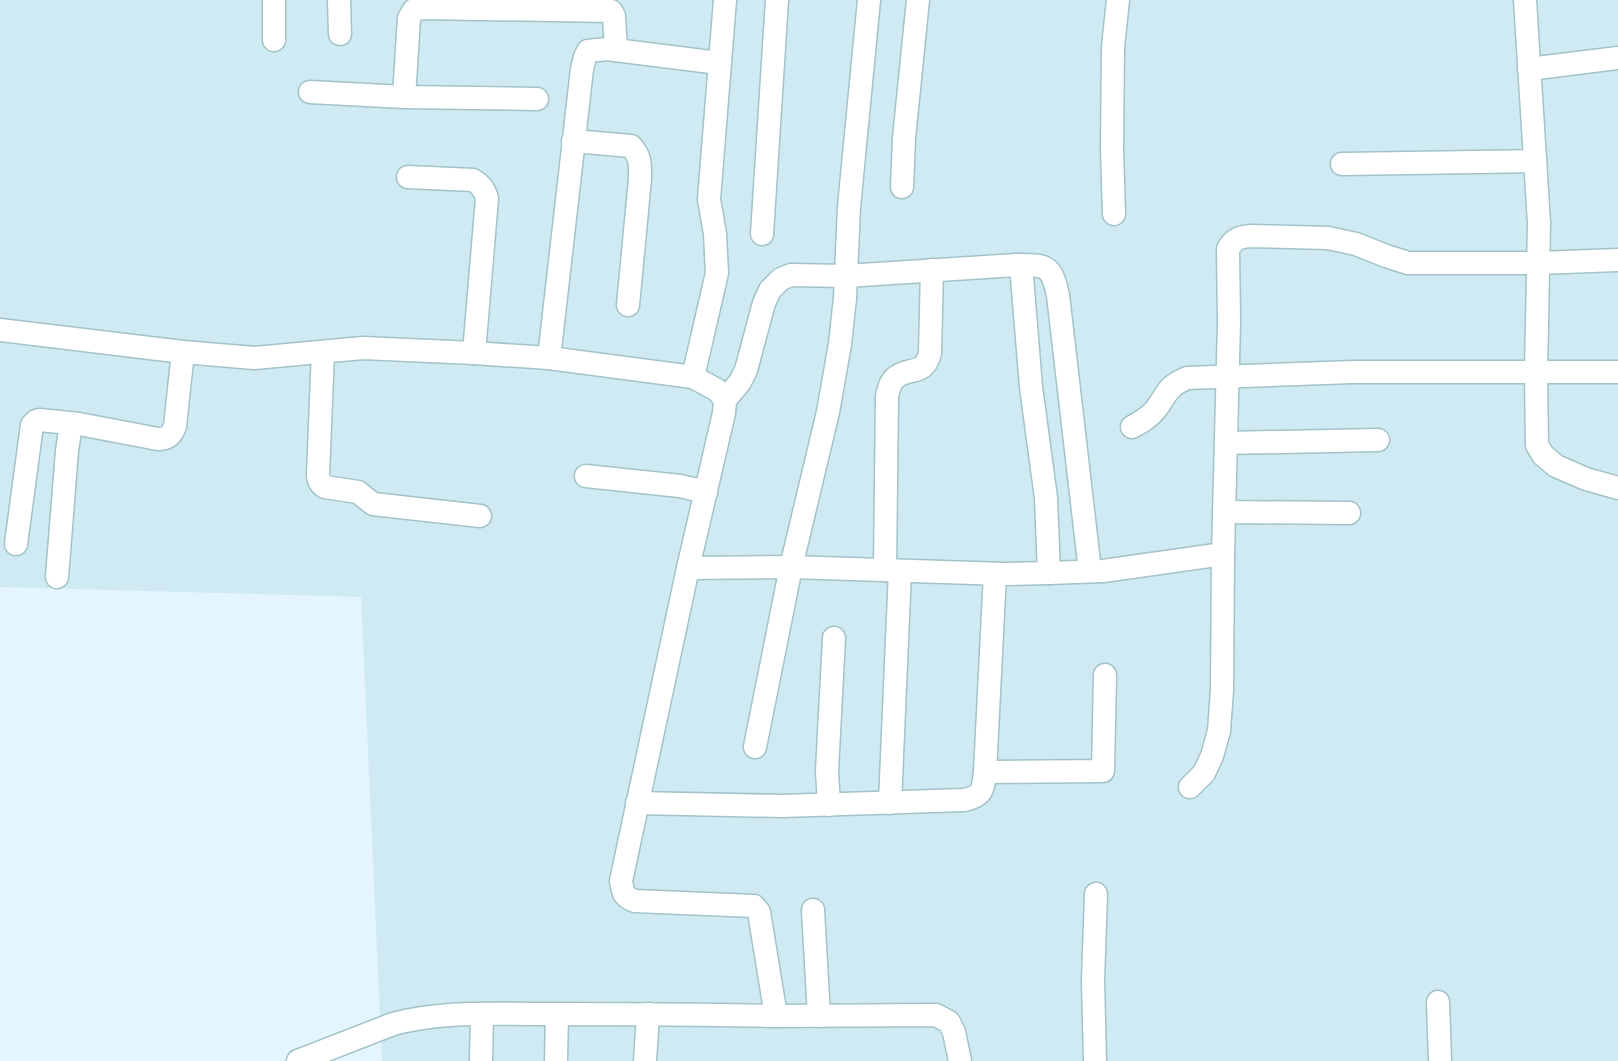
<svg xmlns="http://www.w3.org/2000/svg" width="1618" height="1061" font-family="'Alegreya Sans',sans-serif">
	<rect width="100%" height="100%" fill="#e4f5fd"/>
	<path fill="#cfeaf2" d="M 0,0 L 1618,0 L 1618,1061 L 382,1061 L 361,597 L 0,587 Z"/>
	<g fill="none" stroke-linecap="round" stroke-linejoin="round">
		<g stroke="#a2c3c8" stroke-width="25">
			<g id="minor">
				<path d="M 274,0 L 274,40"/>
				<path d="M 339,0 L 340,34"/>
				<path d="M 1525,0 L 1539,223 L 1536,373 L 1537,445 L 1543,455 L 1556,466 L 1586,479 L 1618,488"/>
				<path d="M 1529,69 L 1618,58"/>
				<path d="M 310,92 L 404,97 L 537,99"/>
				<path d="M 404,97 L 409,18 L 414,10 L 423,8 L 611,11 L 614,16 L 616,50"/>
				<path d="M 573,141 L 631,146 C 641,157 640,164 640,179 L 628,305"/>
				<path d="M 1342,164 L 1535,161"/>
				<path d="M 408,177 L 473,180 C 481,185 484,189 487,198 L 474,353"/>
				<path d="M 902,187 L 904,138 L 918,0"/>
				<path d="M 1114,214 L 1112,149 L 1113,47 L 1118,0"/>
				<path d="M 762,234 L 777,0"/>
				<path d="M 1021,265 L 1031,387 L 1046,498 L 1049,573"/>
				<path d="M 0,330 L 183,352 L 254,358 L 363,348 L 474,353 L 549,358 L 693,377 L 717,390 L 725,400 L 724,413 L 688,568 L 621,881 C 623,892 623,897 635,901 L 754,906 L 759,912 L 776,1016 L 936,1015 L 949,1022 L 954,1032 L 960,1061"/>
				<path d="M 323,352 L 318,474 C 318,480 320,484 325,487 L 358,492 L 373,504 L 480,516"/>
				<path d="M 549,358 L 582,69 L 585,57 L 588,51 L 607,49 L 719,63"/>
				<path d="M 693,377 L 717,273 L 715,234 L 709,199 L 725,0"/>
				<path d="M 725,400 L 740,382 L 746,370 L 764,303 L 770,290 L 781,279 L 791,275 L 846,276 L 1016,265 C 1046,265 1051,264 1058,295 L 1090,571"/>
				<path d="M 1132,427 C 1141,422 1150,417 1156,409 C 1169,392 1165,388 1187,378 L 1352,372 L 1618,372"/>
				<path d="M 1226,443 L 1378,440"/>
				<path d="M 586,476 L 680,486 L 706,492"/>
				<path d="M 1224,512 L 1349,513"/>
				<path d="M 16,544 L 32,425 L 36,421 L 40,420 L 79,424 L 158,439 C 168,439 172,435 175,426 L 183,352"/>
				<path d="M 688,568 L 791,567 L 1004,574 L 1049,573 L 1103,571 L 1223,554"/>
				<path d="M 885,570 L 887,396 C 889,389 890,382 895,378 C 909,366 924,377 930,353 L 932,270"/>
				<path d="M 57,577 L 67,451 L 71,424"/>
				<path d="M 755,747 L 791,567 L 828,412 L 840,344 L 845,298 L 849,207 L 869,0"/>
				<path d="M 985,772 L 1103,771 L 1105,675"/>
				<path d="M 1190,787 L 1204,773 L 1212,756 L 1219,731 L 1222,690 L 1223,554 L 1229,322 L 1228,249 C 1234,239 1239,237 1250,236 L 1328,238 L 1356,244 L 1386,256 L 1408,263 L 1538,263 L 1618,260"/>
				<path d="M 637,803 L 782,806 L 964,800 C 983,796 983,790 985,772 L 995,574"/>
				<path d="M 890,803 L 900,571"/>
				<path d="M 829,805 L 827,771 L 834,638"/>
				<path d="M 813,910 L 819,1016"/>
				<path d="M 1438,1002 L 1440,1061"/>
				<path d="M 298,1061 L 393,1024 C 440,1011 490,1014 538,1014 C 618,1014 697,1014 776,1016"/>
				<path d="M 481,1061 L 482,1014"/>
				<path d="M 556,1061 L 557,1014"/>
				<path d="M 645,1061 L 648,1014"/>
				<path d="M 1095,1061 L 1093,980 L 1096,894"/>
			</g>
		</g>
		<use href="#minor" stroke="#fff" stroke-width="22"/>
	</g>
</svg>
